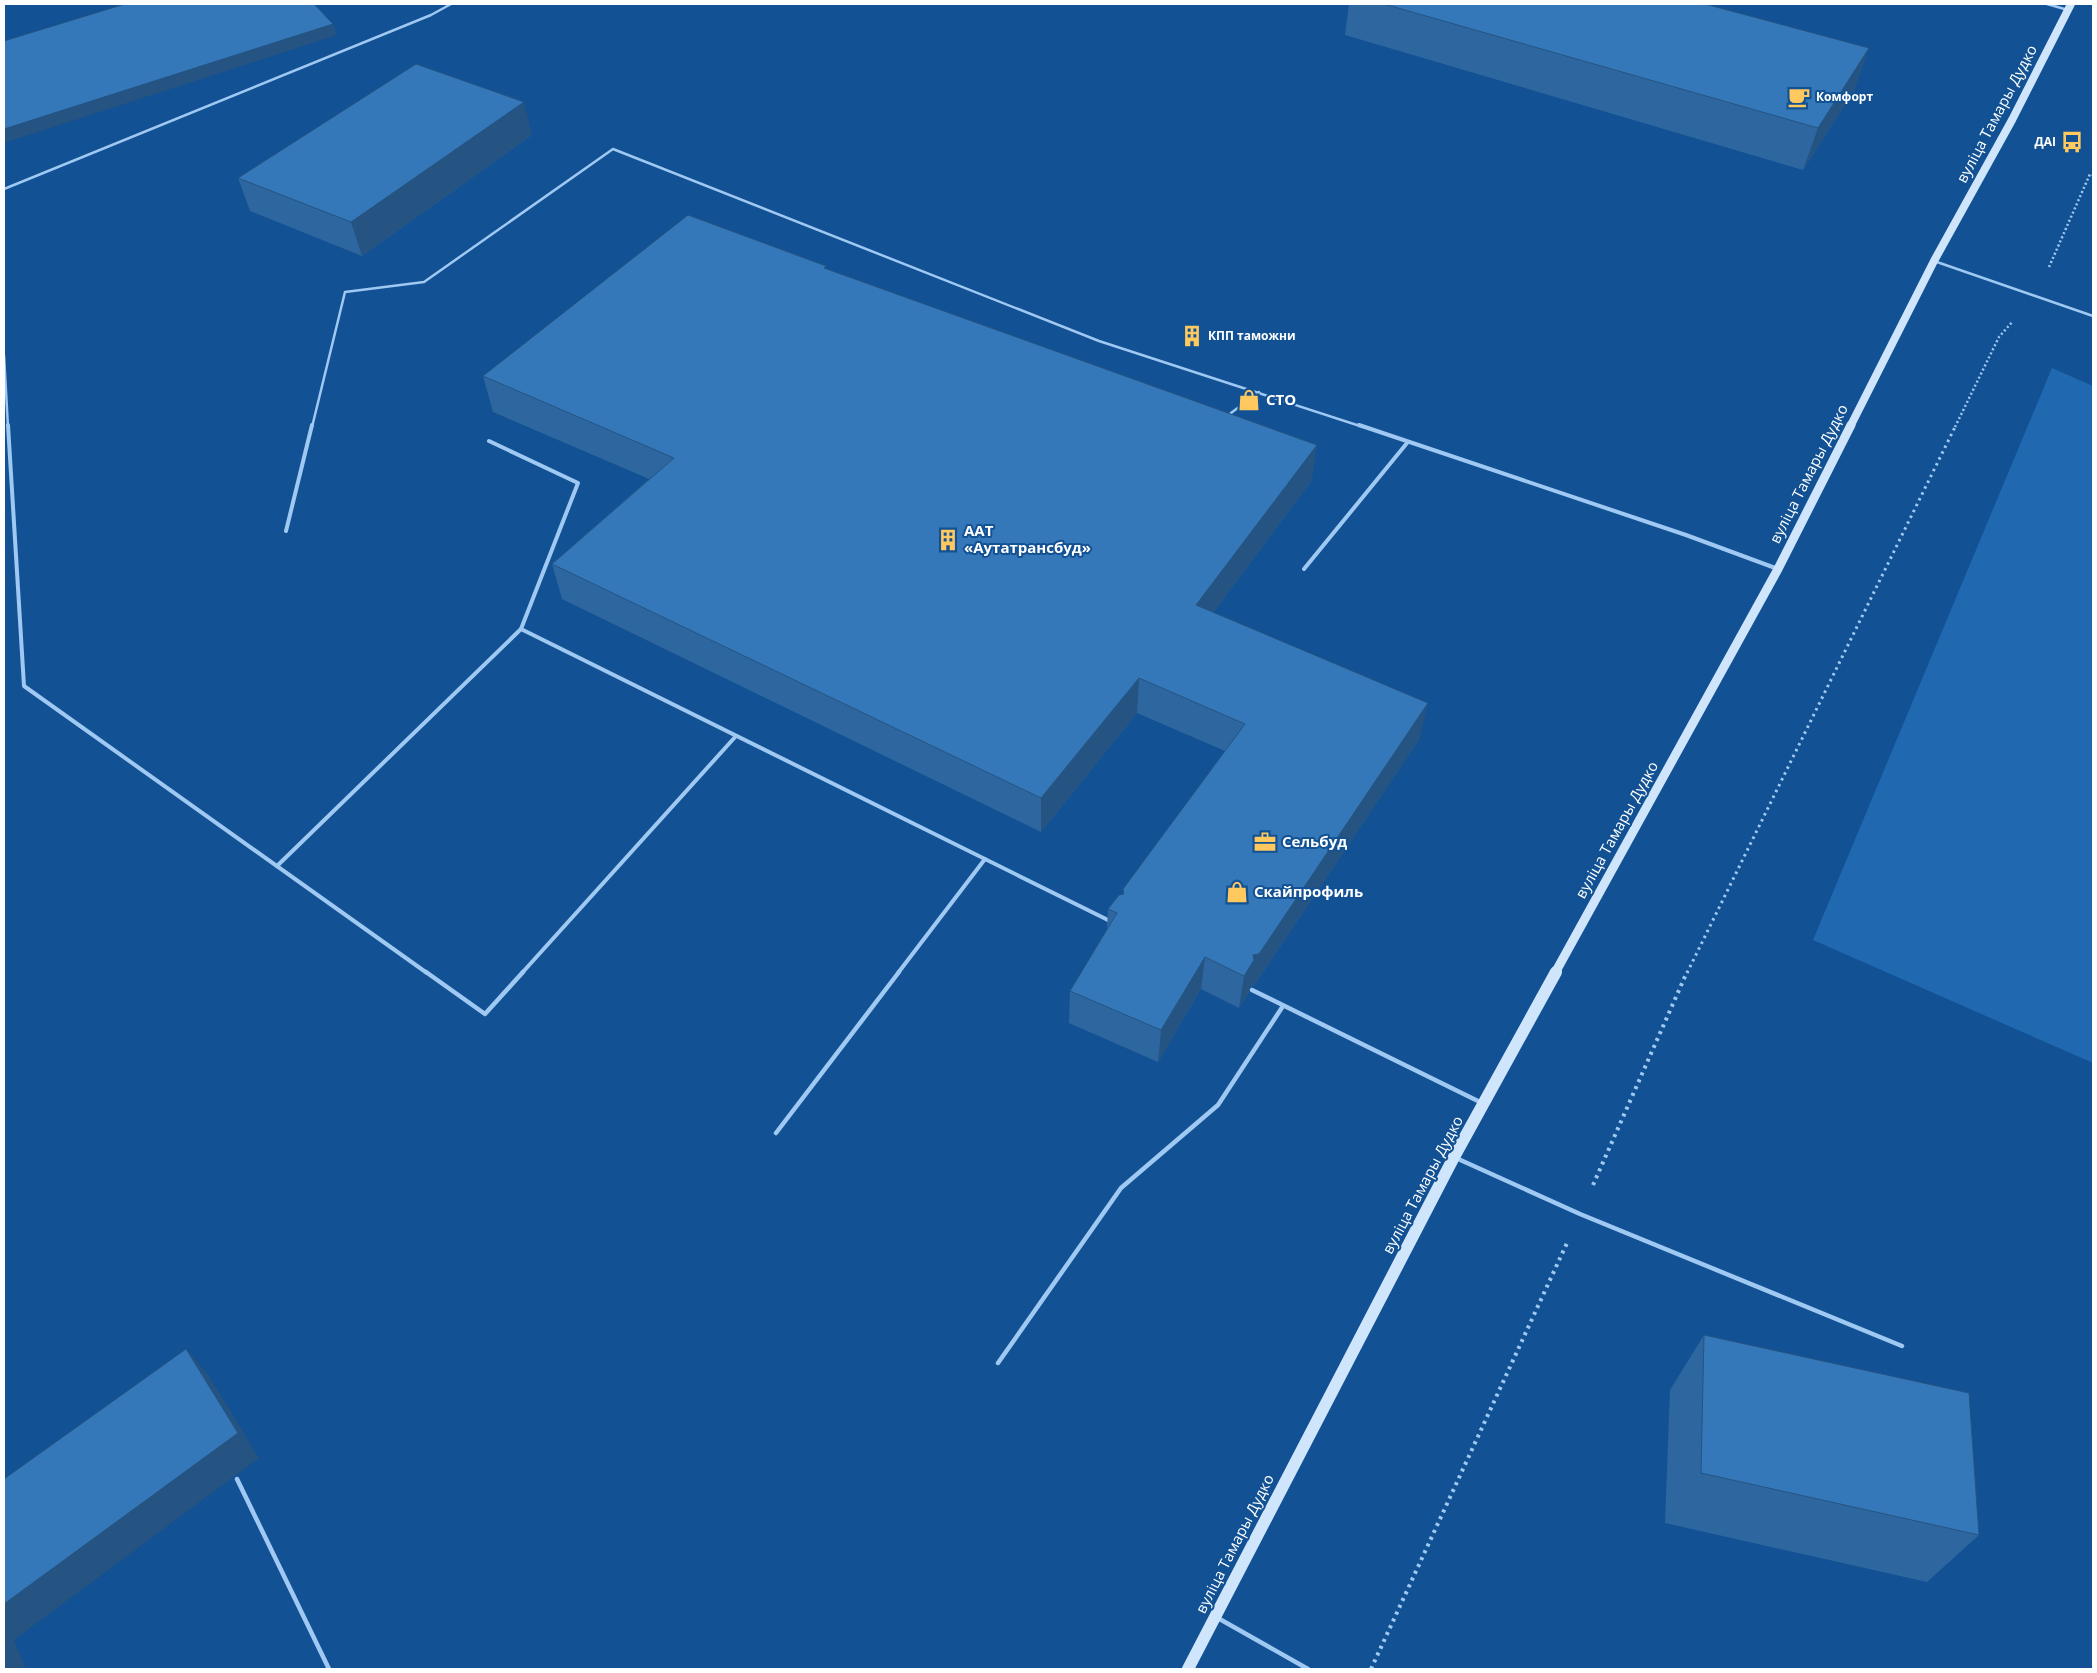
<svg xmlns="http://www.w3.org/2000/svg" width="2097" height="1673" font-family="'Open Sans',sans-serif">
	<rect width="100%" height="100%" fill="#125193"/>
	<path fill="#2069b0" d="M 2052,368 L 2093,386 L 2093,1063 L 1813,940 Z"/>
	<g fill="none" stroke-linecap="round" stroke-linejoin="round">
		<g stroke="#9fc9f3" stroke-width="2.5" stroke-dasharray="2 2.5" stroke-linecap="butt">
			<path d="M 2049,267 L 2090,174 L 2093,175"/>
			<path d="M 1955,427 L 1999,337 L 2013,321"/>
		</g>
		<path stroke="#9fc9f3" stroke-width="3" stroke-dasharray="2.5 4" stroke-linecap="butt" d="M 1687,973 L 1956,425"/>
		<g stroke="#9fc9f3" stroke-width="4" stroke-dasharray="3 4.5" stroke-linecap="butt">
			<path d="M 1593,1185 L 1687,972"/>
			<path d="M 1371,1669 L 1567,1243"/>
		</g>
		<g stroke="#9fc9f3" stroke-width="2.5">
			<path d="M 2047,4 L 2068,10"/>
			<path d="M 4,189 L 431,15 L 451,4"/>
			<path d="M 1934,261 L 2093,316"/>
			<path d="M 4,355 L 8,427"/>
			<path d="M 1227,416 L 1259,392"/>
			<path d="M 312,427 L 345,292 L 424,282 L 613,149 L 1099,341 L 1363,427"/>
		</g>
		<g stroke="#9fc9f3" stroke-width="4">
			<path d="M 8,425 L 24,686 L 427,973"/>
			<path d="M 1359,425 L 1686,535 L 1778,569"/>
			<path d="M 489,441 L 578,483 L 521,629 L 1110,921"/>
			<path d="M 286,531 L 312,425"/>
			<path d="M 1304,569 L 1407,443"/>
			<path d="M 277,866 L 521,629"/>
			<path d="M 522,973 L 736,736"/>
			<path d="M 898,973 L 985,859"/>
		</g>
		<g stroke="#9fc9f3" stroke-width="4.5">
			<path d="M 426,972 L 485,1014 L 523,972"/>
			<path d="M 1252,990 L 1482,1103"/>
			<path d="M 776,1133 L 899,972"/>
			<path d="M 1456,1158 L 1580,1214 L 1902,1346"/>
			<path d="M 998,1363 L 1121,1188 L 1218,1105 L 1283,1006"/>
			<path d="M 237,1479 L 329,1669"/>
			<path d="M 1216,1617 L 1308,1669"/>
		</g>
		<path stroke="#cee5fc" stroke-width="8" d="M 1850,427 L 1934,261 L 2012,120 L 2071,4"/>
		<path stroke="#cee5fc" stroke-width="9" d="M 1555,973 L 1778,569 L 1851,425"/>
		<path stroke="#cee5fc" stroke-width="12" d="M 1188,1669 L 1454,1157 L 1556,972"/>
	</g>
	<g fill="#2e67a0">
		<path d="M 1349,4 L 1705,4 L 1855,89 L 1803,170 L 1345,35 Z"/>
		<path d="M 532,135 L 362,256 L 250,211 L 238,178 Z"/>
		<path d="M 827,269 L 1312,480 L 1213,613 L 1420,738 L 1254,986 L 1250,987 L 1249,993 L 1239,1008 L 1201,989 L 1158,1062 L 1069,1023 L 1070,991 L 1107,929 L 1108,909 L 1123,894 L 1123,889 L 1225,751 L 1137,713 L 1041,832 L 562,599 L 552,564 L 649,479 L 493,412 L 483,376 Z"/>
		<path d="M 1704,1335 L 1979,1535 L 1927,1582 L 1665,1523 L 1670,1390 Z"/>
	</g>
	<g fill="#255482">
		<path d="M 333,24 L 337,35 L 4,143 L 4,129 Z"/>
		<path d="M 1869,48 L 1855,89 L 1803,170 L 1818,128 Z"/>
		<path d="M 524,102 L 532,135 L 362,256 L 351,222 Z"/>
		<path d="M 1317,445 L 1312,480 L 1193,640 L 1196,605 Z"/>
		<path d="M 1139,678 L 1137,713 L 1041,832 L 1041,798 Z"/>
		<path d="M 1428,703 L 1420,738 L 1254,986 L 1250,987 L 1249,993 L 1239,1008 L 1244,976 L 1253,955 Z"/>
		<path d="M 1205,957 L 1201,989 L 1158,1062 L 1161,1030 Z"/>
		<path d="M 186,1349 L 209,1376 L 259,1458 L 14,1640 L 26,1669 L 4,1669 L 4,1604 Z"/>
	</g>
	<g fill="#3578ba" stroke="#255482">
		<path d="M 125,4 L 314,4 L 333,24 L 4,129 L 4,41 Z"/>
		<path d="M 1384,4 L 1705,4 L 1869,48 L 1818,128 Z"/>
		<path d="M 416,64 L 524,102 L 351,222 L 238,178 Z"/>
		<path d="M 688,215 L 826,266 L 824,268 L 1317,445 L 1196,605 L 1428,703 L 1259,954 L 1253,955 L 1254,960 L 1244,976 L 1205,957 L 1161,1030 L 1070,991 L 1117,913 L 1108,909 L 1119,895 L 1124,894 L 1123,889 L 1245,724 L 1139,678 L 1041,798 L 552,564 L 674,458 L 483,376 Z"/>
		<path d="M 1704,1335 L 1969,1393 L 1979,1535 L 1701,1473 Z"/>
		<path d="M 186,1349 L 238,1433 L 4,1604 L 4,1479 Z"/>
	</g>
	<defs>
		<g id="cafe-bare" transform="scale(1.725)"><path d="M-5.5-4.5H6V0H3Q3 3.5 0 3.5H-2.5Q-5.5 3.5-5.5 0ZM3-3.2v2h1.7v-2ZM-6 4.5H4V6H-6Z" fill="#ffc960" stroke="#125193" stroke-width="2.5" paint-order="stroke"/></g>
		<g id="bus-bare" transform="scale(1.725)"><path d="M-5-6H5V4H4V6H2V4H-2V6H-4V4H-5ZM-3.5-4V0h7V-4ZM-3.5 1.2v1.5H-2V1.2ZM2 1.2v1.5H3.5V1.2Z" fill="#ffc960" stroke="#125193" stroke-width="2.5" paint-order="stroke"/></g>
		<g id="building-bare" transform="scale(1.725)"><path d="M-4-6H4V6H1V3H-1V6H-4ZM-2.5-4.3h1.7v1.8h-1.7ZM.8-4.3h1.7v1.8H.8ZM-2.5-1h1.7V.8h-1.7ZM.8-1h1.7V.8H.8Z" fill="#ffc960" stroke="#125193" stroke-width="2.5" paint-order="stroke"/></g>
		<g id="shop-bare" transform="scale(1.725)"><path d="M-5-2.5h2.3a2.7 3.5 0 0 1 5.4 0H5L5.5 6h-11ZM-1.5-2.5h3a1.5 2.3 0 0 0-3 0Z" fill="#ffc960" stroke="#125193" stroke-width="2.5" paint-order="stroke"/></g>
		<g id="office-bare" transform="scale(1.725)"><path d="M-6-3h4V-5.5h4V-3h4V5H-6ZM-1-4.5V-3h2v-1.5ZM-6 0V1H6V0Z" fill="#ffc960" stroke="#125193" stroke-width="2.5" paint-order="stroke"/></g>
	</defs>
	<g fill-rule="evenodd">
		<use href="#cafe-bare" x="1799" y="97"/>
		<use href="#bus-bare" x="2072" y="142"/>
		<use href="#building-bare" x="1192" y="336"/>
		<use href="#shop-bare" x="1249" y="400"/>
		<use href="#building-bare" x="948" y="540"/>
		<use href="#office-bare" x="1265" y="842"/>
		<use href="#shop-bare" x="1237" y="892"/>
	</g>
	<g text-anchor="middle" stroke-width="4" stroke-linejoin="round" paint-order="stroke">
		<g font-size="12" font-weight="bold" fill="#fff" stroke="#125193" text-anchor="start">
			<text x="1816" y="101">Комфорт</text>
			<text x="2056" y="146" text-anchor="end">ДАІ</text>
			<text x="1208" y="340">КПП таможни</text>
		</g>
		<g font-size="15" fill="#fff" stroke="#125193">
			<text transform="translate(1997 114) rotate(-62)" y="5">вуліца Тамары Дудко</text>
			<text transform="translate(1809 474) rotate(-63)" y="5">вуліца Тамары Дудко</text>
			<text transform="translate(1617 830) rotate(-61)" y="5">вуліца Тамары Дудко</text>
			<text transform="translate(1423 1185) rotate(-62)" y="5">вуліца Тамары Дудко</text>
			<text transform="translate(1235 1544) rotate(-63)" y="5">вуліца Тамары Дудко</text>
		</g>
		<g font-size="15" font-weight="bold" fill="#fff" stroke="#125193" text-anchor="start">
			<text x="1266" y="405">СТО</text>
			<text x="964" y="536">ААТ<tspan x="964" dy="17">«Аутатрансбуд»</tspan></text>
			<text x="1282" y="847">Сельбуд</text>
			<text x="1254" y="897">Скайпрофиль</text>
		</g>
	</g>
	<rect width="2097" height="1673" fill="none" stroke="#ffffff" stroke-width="10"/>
</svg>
